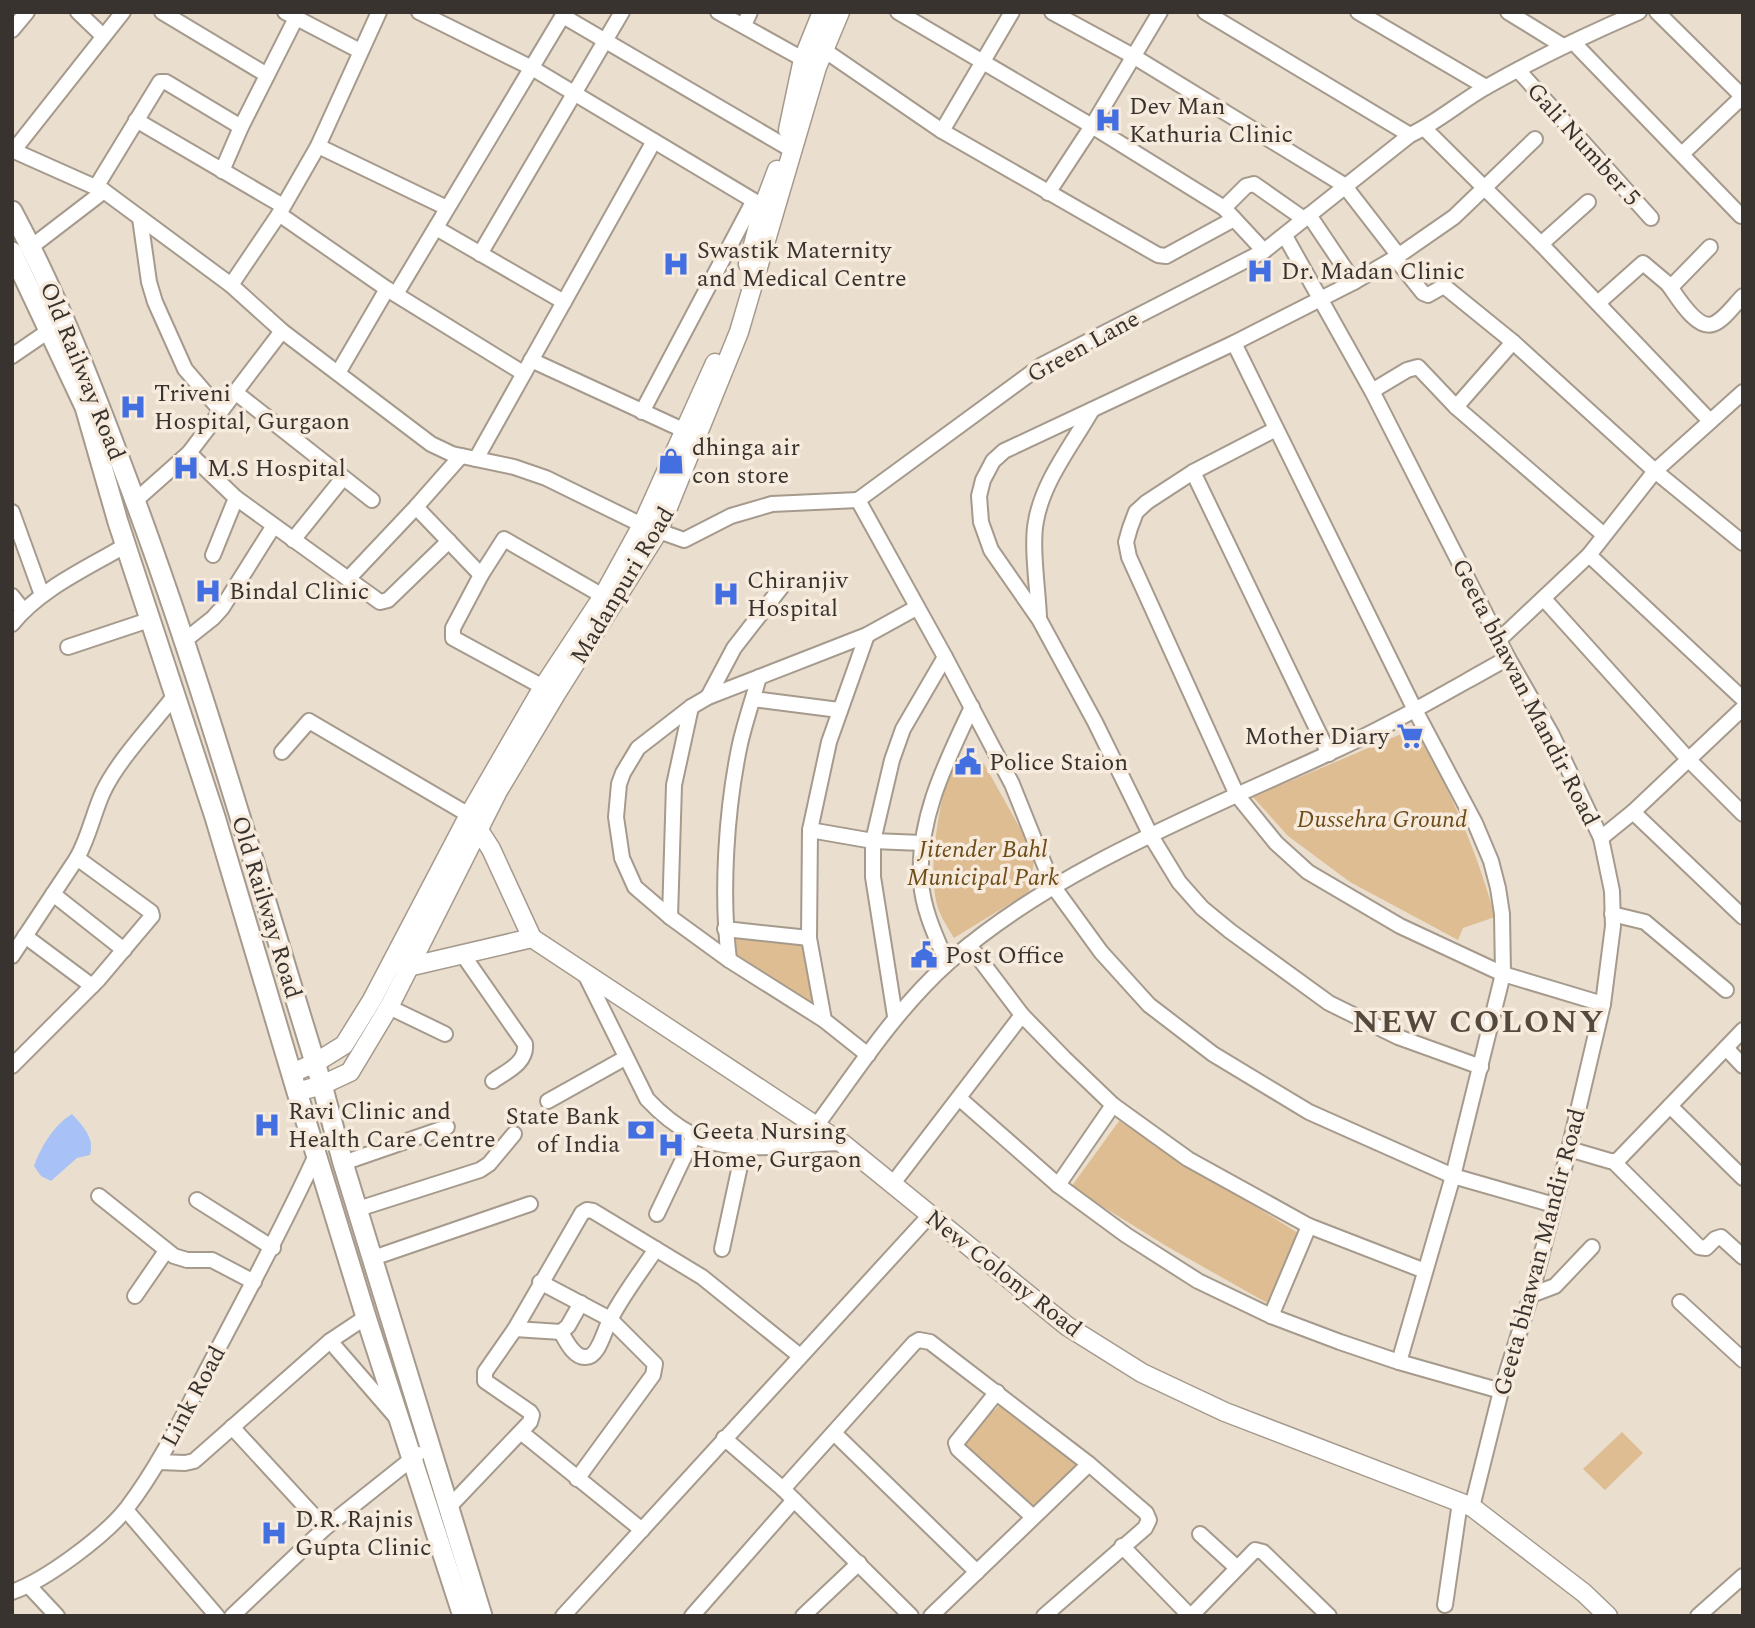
<svg xmlns="http://www.w3.org/2000/svg" width="1755" height="1628" font-family="Spectral,serif">
	<rect width="100%" height="100%" fill="#eadecf"/>
	<g fill="#dfbd92">
		<path d="M 1413,729 C 1450,786 1477,852 1495,917 L 1463,928 L 1458,940 L 1350,882 L 1288,836 L 1253,797 Z"/>
		<path d="M 983,762 L 1035,855 L 1029,892 L 954,938 C 948,928 940,916 937,905 C 927,868 940,803 950,766 L 964,771 Z"/>
		<path d="M 733,938 L 803,945 L 816,1005 L 733,955 Z"/>
		<path d="M 1119,1121 L 1298,1233 L 1269,1304 L 1168,1247 L 1071,1187 Z"/>
		<path d="M 1002,1403 L 1080,1467 L 1035,1510 L 961,1442 Z"/>
		<path d="M 1622,1432 L 1643,1453 L 1605,1490 L 1583,1469 Z"/>
	</g>
	<path fill="#a8c2f8" d="M 72,1114 C 83,1126 95,1138 90,1155 L 77,1158 L 51,1181 L 41,1176 L 34,1166 C 41,1147 54,1125 72,1114 Z"/>
	<g fill="none" stroke-linecap="round" stroke-linejoin="round">
		<g stroke="#a59a8c" stroke-width="18">
			<g id="minor">
				<path d="M 78,12 L 103,36"/>
				<path d="M 162,12 L 267,75"/>
				<path d="M 285,12 L 360,51"/>
				<path d="M 419,12 L 532,68 L 771,211"/>
				<path d="M 718,12 L 810,63"/>
				<path d="M 898,12 L 1092,126 L 1224,208 L 1264,251"/>
				<path d="M 1052,12 L 1133,56 L 1344,185 L 1399,256"/>
				<path d="M 1205,12 L 1410,135"/>
				<path d="M 1358,12 L 1486,87"/>
				<path d="M 1508,12 L 1563,46"/>
				<path d="M 1657,12 L 1743,97"/>
				<path d="M 563,16 L 785,146 L 794,149"/>
				<path d="M 744,25 L 750,12"/>
				<path d="M 12,30 L 27,12"/>
				<path d="M 1573,42 L 1741,216"/>
				<path d="M 824,50 L 942,131 L 1158,255 L 1166,256 L 1234,219"/>
				<path d="M 1518,70 L 1651,218"/>
				<path d="M 136,120 L 283,206"/>
				<path d="M 1424,128 L 1541,244 L 1710,421"/>
				<path d="M 942,131 L 1012,12"/>
				<path d="M 318,146 L 447,208"/>
				<path d="M 12,150 L 104,191 L 231,285 L 282,331 L 431,444 L 452,454 L 514,467 L 546,478 L 642,525 L 684,540 L 731,516 L 772,504 L 858,500"/>
				<path d="M 14,150 L 123,12"/>
				<path d="M 1682,154 L 1742,97"/>
				<path d="M 222,171 L 241,127 L 296,18"/>
				<path d="M 96,187 L 160,82 L 166,82 L 241,127"/>
				<path d="M 1048,193 L 1092,126 L 1160,12"/>
				<path d="M 1224,208 L 1246,186 L 1254,184 L 1304,219"/>
				<path d="M 279,214 L 387,289 L 523,373"/>
				<path d="M 1309,215 L 1354,282"/>
				<path d="M 140,218 L 149,282 L 155,302 L 185,369 L 221,411"/>
				<path d="M 436,228 L 564,302"/>
				<path d="M 1285,236 L 1372,391 L 1508,658 L 1552,735 L 1601,838 L 1612,891 L 1613,926 L 1603,1004 L 1569,1149 L 1531,1295 L 1501,1391 L 1472,1507"/>
				<path d="M 1541,244 L 1588,202"/>
				<path d="M 31,247 L 104,191"/>
				<path d="M 480,254 L 622,12"/>
				<path d="M 1395,258 L 1423,293 L 1428,295 L 1444,286 L 1513,342 L 1655,471 L 1743,543"/>
				<path d="M 1668,284 C 1677,296 1696,330 1713,324 C 1724,320 1735,304 1743,296"/>
				<path d="M 231,285 L 279,214 L 318,146 L 379,12"/>
				<path d="M 396,294 L 565,12"/>
				<path d="M 1598,303 L 1643,263 L 1668,284 L 1674,284 L 1710,247"/>
				<path d="M 1234,343 L 1415,710 L 1475,823 L 1491,861 L 1498,888 L 1502,914 L 1503,974 L 1453,1176 L 1399,1362"/>
				<path d="M 12,356 L 50,330"/>
				<path d="M 531,360 L 694,435"/>
				<path d="M 338,373 L 387,289"/>
				<path d="M 1372,391 L 1407,370 L 1418,367 L 1456,407 L 1604,535"/>
				<path d="M 235,392 L 372,500"/>
				<path d="M 1456,407 L 1513,342"/>
				<path d="M 642,412 L 753,202"/>
				<path d="M 1276,429 L 1193,472 L 1147,502 L 1136,512 L 1130,528 L 1126,542 L 1129,557 L 1237,795 L 1276,843 L 1308,872 L 1400,926 L 1503,974 L 1603,1004"/>
				<path d="M 189,453 L 236,498 L 380,602 L 388,600 L 449,541"/>
				<path d="M 476,459 L 654,141"/>
				<path d="M 1193,472 L 1329,754"/>
				<path d="M 858,500 L 945,657 L 1012,784 L 1053,886 L 1101,952 L 1149,1005 L 1213,1054 L 1309,1112 L 1453,1176 L 1554,1205"/>
				<path d="M 858,500 L 1042,365 L 1264,251 L 1410,135 C 1438,122 1461,101 1488,86 C 1537,58 1588,34 1639,12"/>
				<path d="M 135,501 L 189,453 L 282,331"/>
				<path d="M 416,507 L 481,575"/>
				<path d="M 12,512 L 42,595"/>
				<path d="M 293,540 L 343,478"/>
				<path d="M 213,555 L 236,498"/>
				<path d="M 1589,555 L 1743,699"/>
				<path d="M 348,579 L 416,507 L 461,456"/>
				<path d="M 12,596 L 23,610"/>
				<path d="M 1544,599 L 1689,760 L 1743,814"/>
				<path d="M 1039,617 C 1038,591 1031,545 1036,521 C 1043,481 1072,445 1092,410"/>
				<path d="M 12,624 C 41,588 88,568 126,545"/>
				<path d="M 867,635 L 829,742 L 810,830 L 809,938 L 824,1020 L 868,1055"/>
				<path d="M 1500,639 L 1589,555 L 1655,471 L 1743,392"/>
				<path d="M 184,641 L 213,618 L 222,608 L 273,527"/>
				<path d="M 68,647 L 152,619"/>
				<path d="M 543,687 L 453,638 L 453,628 L 481,575 L 504,539 L 603,596"/>
				<path d="M 708,697 L 734,648 L 783,585"/>
				<path d="M 753,699 L 839,710"/>
				<path d="M 282,752 L 309,721 L 469,815"/>
				<path d="M 1633,812 L 1743,917"/>
				<path d="M 810,830 L 873,841 L 922,843"/>
				<path d="M 1601,838 L 1633,812 L 1743,708"/>
				<path d="M 53,894 L 124,950"/>
				<path d="M 1612,914 L 1645,922 L 1726,990"/>
				<path d="M 670,917 L 674,785 L 691,707"/>
				<path d="M 725,929 L 809,938"/>
				<path d="M 25,936 L 92,986"/>
				<path d="M 969,945 L 1022,1015 L 1064,1058 L 1113,1105 L 1188,1159 L 1309,1226 L 1425,1271"/>
				<path d="M 463,955 L 525,1044 C 527,1063 507,1071 493,1081"/>
				<path d="M 12,956 L 77,858 C 89,837 93,814 103,792 C 118,760 153,724 175,695"/>
				<path d="M 729,960 C 721,893 726,810 740,744 C 745,722 753,699 759,677"/>
				<path d="M 947,963 C 936,937 923,910 921,882 C 917,819 946,762 972,707"/>
				<path d="M 584,972 L 647,1099 C 660,1113 676,1126 693,1135 C 733,1156 798,1144 842,1143"/>
				<path d="M 389,1007 L 445,1034"/>
				<path d="M 895,1016 L 873,877 L 873,841 L 892,760 L 903,729 L 945,657"/>
				<path d="M 824,1020 L 729,960 L 670,917 L 635,887 L 622,858 L 616,817 L 619,784 L 623,773 L 638,748 L 691,707 L 708,697 L 867,635 L 916,608"/>
				<path d="M 1726,1048 L 1743,1066"/>
				<path d="M 12,1066 L 98,980 L 152,916 L 151,912 L 77,858"/>
				<path d="M 1481,1067 L 1398,1037 L 1329,1003 L 1230,931 L 1202,908 L 1179,882 L 1151,836 L 1095,722 L 1039,619 L 991,550 L 981,522 L 979,496 L 983,480 L 993,461 L 1004,451 L 1234,343 L 1354,282 L 1395,258 L 1454,217 L 1535,139"/>
				<path d="M 959,1098 L 1058,1185 L 1126,1235 L 1198,1281 L 1271,1316 L 1340,1342 L 1399,1362 L 1501,1391"/>
				<path d="M 548,1101 L 625,1058"/>
				<path d="M 1670,1106 L 1743,1178"/>
				<path d="M 816,1126 C 858,1069 896,1009 950,961 C 1053,870 1200,813 1325,755 C 1388,727 1448,691 1508,658"/>
				<path d="M 1569,1149 L 1610,1161 L 1617,1161 L 1743,1030"/>
				<path d="M 1614,1162 L 1699,1247 L 1706,1248 L 1715,1239 L 1721,1237 L 1743,1257"/>
				<path d="M 343,1163 L 447,1127"/>
				<path d="M 894,1182 L 1022,1015"/>
				<path d="M 1058,1185 L 1113,1105"/>
				<path d="M 99,1196 L 174,1256 L 187,1260 L 212,1260 L 254,1282"/>
				<path d="M 197,1200 L 273,1248"/>
				<path d="M 358,1209 L 480,1170 L 489,1164 L 514,1134"/>
				<path d="M 657,1214 L 694,1136"/>
				<path d="M 722,1249 L 744,1147"/>
				<path d="M 373,1258 L 530,1204"/>
				<path d="M 540,1282 L 610,1319 L 655,1364 L 653,1375 L 577,1479"/>
				<path d="M 1531,1295 L 1555,1286 L 1592,1247"/>
				<path d="M 135,1296 L 166,1251"/>
				<path d="M 1680,1302 L 1743,1360"/>
				<path d="M 1271,1316 L 1309,1226"/>
				<path d="M 515,1329 L 561,1332 L 568,1326 L 581,1303"/>
				<path d="M 561,1332 C 566,1341 574,1358 586,1357 C 598,1357 604,1332 609,1322 C 621,1297 640,1273 656,1249"/>
				<path d="M 330,1341 L 395,1416"/>
				<path d="M 997,1392 L 956,1443 L 958,1449 L 1032,1516"/>
				<path d="M 232,1427 L 325,1528"/>
				<path d="M 522,1433 L 642,1530"/>
				<path d="M 834,1433 L 977,1572"/>
				<path d="M 724,1438 L 783,1489 L 911,1616"/>
				<path d="M 158,1462 L 185,1463 L 194,1461 L 330,1341 L 366,1317"/>
				<path d="M 783,1489 L 914,1343 L 919,1340 L 930,1342 L 1089,1464 L 1146,1513 L 1149,1520 L 1145,1528 L 1044,1616"/>
				<path d="M 450,1506 L 530,1422 L 532,1415 L 530,1412 L 485,1381 L 485,1372 L 515,1329 L 582,1213 L 587,1210 L 593,1211 L 702,1277 L 800,1356"/>
				<path d="M 126,1510 L 217,1616"/>
				<path d="M 1200,1534 L 1236,1567"/>
				<path d="M 1122,1546 L 1190,1616"/>
				<path d="M 29,1586 L 57,1616"/>
				<path d="M 12,1592 C 46,1580 105,1536 127,1508 C 160,1465 184,1414 209,1366 C 246,1295 284,1226 317,1153"/>
				<path d="M 1445,1605 L 1460,1502"/>
				<path d="M 232,1616 L 325,1528 L 418,1454"/>
				<path d="M 563,1616 L 930,1215"/>
				<path d="M 692,1616 L 794,1500"/>
				<path d="M 803,1616 L 859,1563"/>
				<path d="M 931,1616 L 1089,1464"/>
				<path d="M 1191,1616 L 1255,1550 L 1263,1552 L 1329,1616"/>
				<path d="M 1698,1616 L 1743,1576"/>
			</g>
		</g>
		<g stroke="#a59a8c" stroke-width="21">
			<g id="tertiary">
				<path d="M 788,130 L 803,59 L 822,12"/>
				<path d="M 748,264 L 763,207 L 777,170"/>
				<path d="M 469,815 L 491,849 L 532,938 L 842,1143 L 1067,1326 L 1142,1373 L 1225,1412 L 1472,1507 L 1584,1593 L 1608,1616"/>
				<path d="M 403,966 L 408,967 L 532,938"/>
				<path d="M 292,1073 L 315,1063 L 344,1045 L 372,1000 L 469,815 L 543,687 L 603,596 L 642,525 L 715,363"/>
				<path d="M 297,1092 L 322,1085 L 350,1072 L 389,1007 L 498,791 L 556,694 L 658,532 L 739,332 L 817,67 L 840,12"/>
			</g>
		</g>
		<g stroke="#a59a8c" stroke-width="23">
			<g id="secondary">
				<path d="M 12,211 C 58,297 93,388 127,479 C 202,678 259,883 322,1085 L 343,1163 L 482,1616"/>
				<path d="M 12,252 L 85,407 L 118,522 L 215,817 L 297,1092 L 366,1317 L 463,1616"/>
			</g>
		</g>
		<use href="#minor" stroke="#fff" stroke-width="14"/>
		<use href="#tertiary" stroke="#fff" stroke-width="18"/>
		<use href="#secondary" stroke="#fff" stroke-width="19"/>
	</g>
	<defs>
		<g id="hospital-bare" transform="scale(2.1)"><path d="M-5-5h3v3.5h4V-5h3V5h-3V1.5h-4V5h-3Z" fill="#436fe0" stroke="#f7ebdd" stroke-width="2.5" paint-order="stroke"/></g>
		<g id="shop-bare" transform="scale(2.1)"><path d="M-5-2.5h2.3a2.7 3.5 0 0 1 5.4 0H5L5.5 6h-11ZM-1.5-2.5h3a1.5 2.3 0 0 0-3 0Z" fill="#436fe0" stroke="#f7ebdd" stroke-width="2.5" paint-order="stroke"/></g>
		<g id="supermarket-bare" transform="scale(2.1)"><path d="M-6-5.5h2.5l.6 2H6L4.5 2H-2.5L-4.4-4H-6ZM-1.5 3.2a1.3 1.3 0 1 0 .1 0ZM3 3.2a1.3 1.3 0 1 0 .1 0Z" fill="#436fe0" stroke="#f7ebdd" stroke-width="2.5" paint-order="stroke"/></g>
		<g id="civic-bare" transform="scale(2.1)"><path d="M-.6-6.5H3V-4.5H.6V-3L4-1V1h2V6H-6V1h2V-1L-.6-3ZM-1.2 2.5V6h2.4V2.5Z" fill="#436fe0" stroke="#f7ebdd" stroke-width="2.5" paint-order="stroke"/></g>
		<g id="bank-bare" transform="scale(2.1)"><path d="M-6-4H6V4H-6ZM0-2.3a2.3 2.3 0 1 0 0 4.6a2.3 2.3 0 1 0 0-4.6Z" fill="#436fe0" stroke="#f7ebdd" stroke-width="2.5" paint-order="stroke"/></g>
	</defs>
	<g fill-rule="evenodd">
		<use href="#hospital-bare" x="1108" y="120"/>
		<use href="#hospital-bare" x="676" y="264"/>
		<use href="#hospital-bare" x="1260" y="271"/>
		<use href="#hospital-bare" x="133" y="407"/>
		<use href="#shop-bare" x="671" y="461"/>
		<use href="#hospital-bare" x="186" y="468"/>
		<use href="#hospital-bare" x="208" y="591"/>
		<use href="#hospital-bare" x="726" y="594"/>
		<use href="#supermarket-bare" x="1410" y="736"/>
		<use href="#civic-bare" x="968" y="762"/>
		<use href="#civic-bare" x="924" y="955"/>
		<use href="#hospital-bare" x="267" y="1125"/>
		<use href="#bank-bare" x="641" y="1130"/>
		<use href="#hospital-bare" x="671" y="1145"/>
		<use href="#hospital-bare" x="274" y="1533"/>
	</g>
	<g text-anchor="middle" stroke-width="7" stroke-linejoin="round" paint-order="stroke">
		<g font-size="24" fill="#38332e" stroke="#f7ebdd" text-anchor="start">
			<text x="1129" y="114">Dev Man<tspan x="1129" dy="28">Kathuria Clinic</tspan></text>
			<text x="697" y="258">Swastik Maternity<tspan x="697" dy="28">and Medical Centre</tspan></text>
			<text x="1281" y="279">Dr. Madan Clinic</text>
			<text x="154" y="401">Triveni<tspan x="154" dy="28">Hospital, Gurgaon</tspan></text>
			<text x="692" y="455">dhinga air<tspan x="692" dy="28">con store</tspan></text>
			<text x="207" y="476">M.S Hospital</text>
			<text x="747" y="588">Chiranjiv<tspan x="747" dy="28">Hospital</tspan></text>
			<text x="229" y="599">Bindal Clinic</text>
			<text x="1389" y="744" text-anchor="end">Mother Diary</text>
			<text x="989" y="770">Police Staion</text>
			<text x="945" y="963">Post Office</text>
			<text x="288" y="1119">Ravi Clinic and<tspan x="288" dy="28">Health Care Centre</tspan></text>
			<text x="620" y="1124" text-anchor="end">State Bank<tspan x="620" dy="28">of India</tspan></text>
			<text x="692" y="1139">Geeta Nursing<tspan x="692" dy="28">Home, Gurgaon</tspan></text>
			<text x="295" y="1527">D.R. Rajnis<tspan x="295" dy="28">Gupta Clinic</tspan></text>
		</g>
		<g font-size="24" fill="#38332e" stroke="#f7ebdd">
			<text transform="translate(1584 144) rotate(48)" y="8">Gali Number 5</text>
			<text transform="translate(1083 346) rotate(-29)" y="8">Green Lane</text>
			<text transform="translate(83 371) rotate(68)" y="8">Old Railway Road</text>
			<text transform="translate(622 585) rotate(-59)" y="8">Madanpuri Road</text>
			<text transform="translate(1526 692) rotate(63)" y="8">Geeta bhawan Mandir Road</text>
			<text transform="translate(267 907) rotate(73)" y="8">Old Railway Road</text>
			<text transform="translate(1539 1252) rotate(-75)" y="8">Geeta bhawan Mandir Road</text>
			<text transform="translate(1004 1273) rotate(38)" y="8">New Colony Road</text>
			<text transform="translate(193 1396) rotate(-62)" y="8">Link Road</text>
		</g>
		<g font-size="24" font-style="italic" fill="#6d4c19" stroke="#f7ebdd">
			<text x="1382" y="827">Dussehra Ground</text>
			<text x="983" y="857">Jitender Bahl<tspan x="983" dy="28">Municipal Park</tspan></text>
		</g>
		<g font-size="32" font-weight="bold" letter-spacing="2" fill="#53493d" stroke="#f7ebdd">
			<text x="1479" y="1032">NEW COLONY</text>
		</g>
	</g>
	<rect width="1755" height="1628" fill="none" stroke="#38332e" stroke-width="28"/>
</svg>
